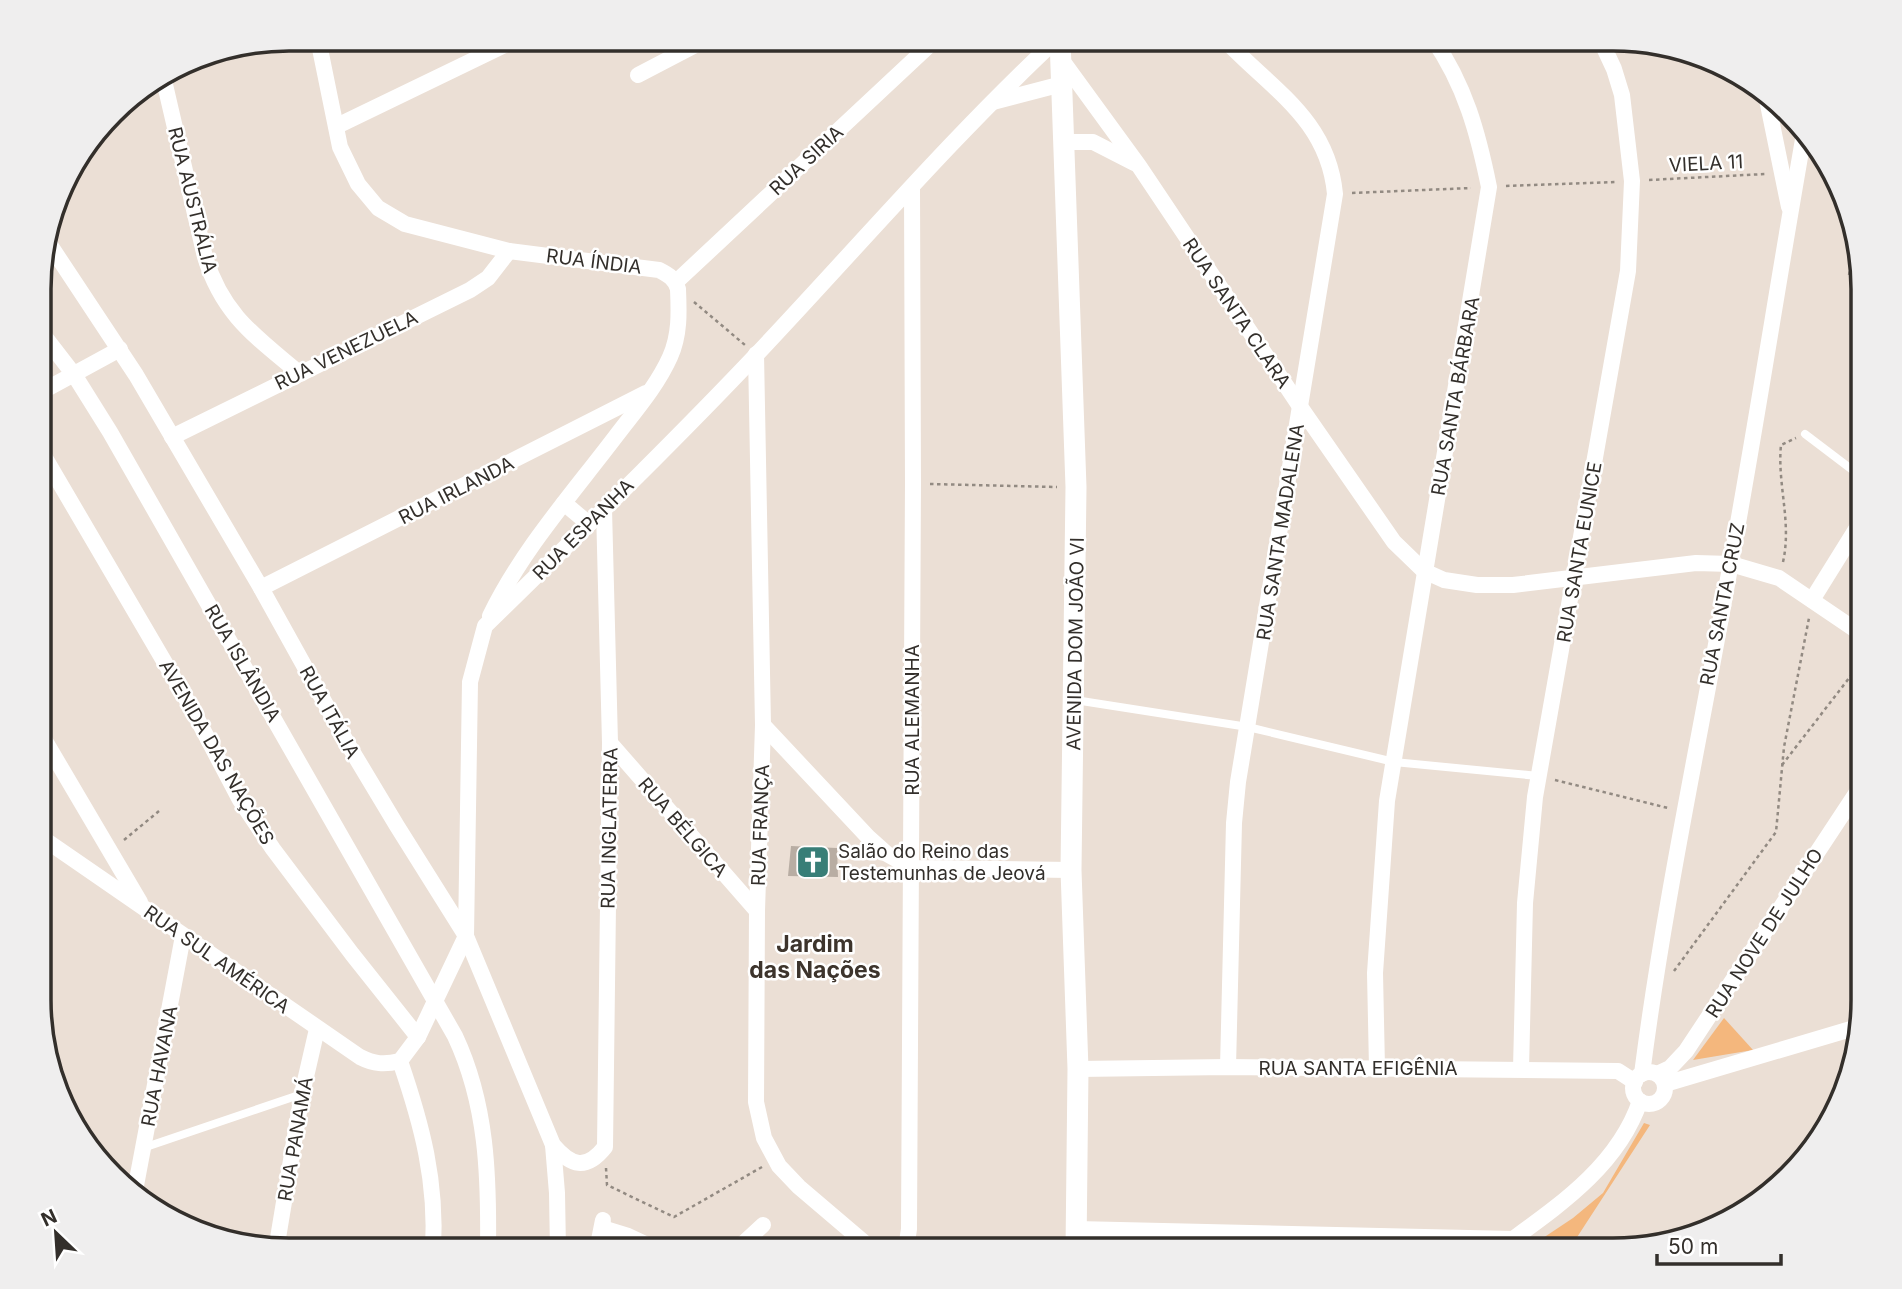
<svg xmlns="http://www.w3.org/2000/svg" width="1902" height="1289" font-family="Inter,sans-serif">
	<rect width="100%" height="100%" fill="#ebdfd5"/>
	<g fill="#f4b77d">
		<path d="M 1724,1018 L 1753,1050 L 1693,1060 Z"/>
		<path d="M 1644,1123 L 1650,1125 L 1570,1248 L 1540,1240 L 1573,1218 L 1603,1193 Z"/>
	</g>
	<path fill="#b8ada3" d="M 791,846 L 837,848 L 838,877 L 788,876 Z"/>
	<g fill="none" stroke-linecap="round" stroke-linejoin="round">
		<g stroke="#928a82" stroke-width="2.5" stroke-dasharray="3.5 3.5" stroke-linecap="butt">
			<path d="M 1649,180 L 1765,174"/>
			<path d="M 1506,186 L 1615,182"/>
			<path d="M 1352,193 L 1471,188"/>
			<path d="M 1849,275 L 1855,246"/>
			<path d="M 694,302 L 745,345"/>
			<path d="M 930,484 L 1057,487"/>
			<path d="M 1783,562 C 1792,522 1777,484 1781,445 L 1796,438"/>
			<path d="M 1782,765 L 1863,660"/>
			<path d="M 1555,780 L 1668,808"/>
			<path d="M 124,840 L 159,811"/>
			<path d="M 1674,971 L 1776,832 L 1784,747 L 1809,618"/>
			<path d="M 606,1168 L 607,1185 L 674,1217 L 762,1167"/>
		</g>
		<g stroke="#fff" stroke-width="8">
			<path d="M 1805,434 L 1863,478"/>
			<path d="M 1075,700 L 1248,727 L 1394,762 L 1538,776"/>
			<path d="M 143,1148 L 302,1094"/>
		</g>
		<g stroke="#fff" stroke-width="16">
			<path d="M 318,39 L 340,147 L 358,184 L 378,208 L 405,224 L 509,251 L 659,270 C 669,275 675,279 678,289 C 679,312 680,335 670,357 C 657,386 635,411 616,436 C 572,494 522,550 490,616"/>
			<path d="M 1224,39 C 1271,89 1328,119 1335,194 L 1238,782 L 1234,823 L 1228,1067"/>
			<path d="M 1061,59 L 1139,166 L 1301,408 L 1394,542 L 1424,571 L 1444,580 L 1477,585 L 1513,585 L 1696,563 L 1731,564 L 1779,578 L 1863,635"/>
			<path d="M 638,75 L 707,39"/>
			<path d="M 163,76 L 205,257 C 223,315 255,336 299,373"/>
			<path d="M 1765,90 L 1789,207"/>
			<path d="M 993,102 L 1062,84"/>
			<path d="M 337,126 L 517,39"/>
			<path d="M 1063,142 L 1093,142 L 1134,163"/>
			<path d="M 55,209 L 81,156"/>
			<path d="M 46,239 L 136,375 L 261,588 L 346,741 L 397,826 L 466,936 L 553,1145 C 571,1166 586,1171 605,1147 L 610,743 L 604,509"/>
			<path d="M 676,282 L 936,39"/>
			<path d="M 41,332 L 75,376 L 110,432 L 455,1036 C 487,1104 489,1176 488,1250"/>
			<path d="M 756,354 L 763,725 L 757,911 L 756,1102 L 764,1138 L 779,1166 L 799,1187 L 873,1250"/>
			<path d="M 41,392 L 120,349"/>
			<path d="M 172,437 L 470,290 L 488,278 L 509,251"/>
			<path d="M 41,451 L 192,709 L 240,800 L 273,849 L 352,954 L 418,1037"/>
			<path d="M 564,503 L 589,524"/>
			<path d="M 261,588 L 646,393"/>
			<path d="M 1812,600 L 1863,518"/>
			<path d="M 763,725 L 868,837 L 887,854 L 912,868 L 1071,870"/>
			<path d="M 41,734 L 140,902"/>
			<path d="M 610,743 L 757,911"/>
			<path d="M 41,837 L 360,1057 C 374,1064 384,1065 400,1061"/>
			<path d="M 400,1061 L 418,1037 L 466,936 L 470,682 L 485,626 C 577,536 670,446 758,353 C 857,248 952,137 1057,39"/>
			<path d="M 400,1061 C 422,1125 437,1181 433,1250"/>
			<path d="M 1377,1068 L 1375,973 L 1387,801 L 1489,187 C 1478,133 1465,85 1433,39"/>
			<path d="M 1078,1069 L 1228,1067 L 1618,1071 L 1635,1082"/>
			<path d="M 1521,1069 L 1525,903 L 1535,797 L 1628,271 L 1632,181 L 1622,95 L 1614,69 L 1600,39"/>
			<circle cx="1649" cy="1088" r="16"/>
			<path d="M 1642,1074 C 1664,902 1701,733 1731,562 C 1757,420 1779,276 1804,134"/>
			<path d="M 1657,1074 L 1670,1068 L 1686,1051 L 1863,783"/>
			<path d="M 1665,1084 L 1861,1026"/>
			<path d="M 553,1145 L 557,1193 L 558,1250"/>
			<path d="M 134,1196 L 183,936"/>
			<path d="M 602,1228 L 628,1236 L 658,1250"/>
			<path d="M 1076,1229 L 1513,1239 C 1564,1202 1619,1163 1640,1101"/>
			<path d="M 276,1250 L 302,1094 L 317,1029"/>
			<path d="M 597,1250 L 603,1220"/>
			<path d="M 736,1250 L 763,1225"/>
			<path d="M 900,1250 L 907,1242 L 909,1229 L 913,483 L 912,187"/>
		</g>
		<path stroke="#fff" stroke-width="21" d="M 1060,39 L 1076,487 L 1071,870 L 1078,1069 L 1076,1250"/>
	</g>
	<defs>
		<g id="church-square" transform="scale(1.75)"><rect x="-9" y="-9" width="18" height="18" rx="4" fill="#387e77" stroke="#fff"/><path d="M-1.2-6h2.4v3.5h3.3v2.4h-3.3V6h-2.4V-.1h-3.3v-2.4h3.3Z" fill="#fff"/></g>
	</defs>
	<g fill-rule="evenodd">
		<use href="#church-square" x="813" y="862"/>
	</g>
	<g text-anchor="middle" stroke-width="5" stroke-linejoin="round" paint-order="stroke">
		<g font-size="19" fill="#332f2b" stroke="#fff">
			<text transform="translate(806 160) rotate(-43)" y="7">RUA SIRIA</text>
			<text transform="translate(1706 163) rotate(-3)" y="7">VIELA 11</text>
			<text transform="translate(193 200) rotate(76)" y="7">RUA AUSTRÁLIA</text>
			<text transform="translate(594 261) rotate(7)" y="7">RUA ÍNDIA</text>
			<text transform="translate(1237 313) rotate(56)" y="7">RUA SANTA CLARA</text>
			<text transform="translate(346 350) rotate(-26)" y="7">RUA VENEZUELA</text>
			<text transform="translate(1455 396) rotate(-80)" y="7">RUA SANTA BÁRBARA</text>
			<text transform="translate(456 490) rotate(-27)" y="7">RUA IRLANDA</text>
			<text transform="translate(583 529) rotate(-45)" y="7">RUA ESPANHA</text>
			<text transform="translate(1280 532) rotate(-81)" y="7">RUA SANTA MADALENA</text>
			<text transform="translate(1579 552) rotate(-80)" y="7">RUA SANTA EUNICE</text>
			<text transform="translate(1722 604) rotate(-79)" y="7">RUA SANTA CRUZ</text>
			<text transform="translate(1075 644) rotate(-89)" y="7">AVENIDA DOM JOÃO VI</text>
			<text transform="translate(243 663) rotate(60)" y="7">RUA ISLÂNDIA</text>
			<text transform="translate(330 712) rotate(61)" y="7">RUA ITÁLIA</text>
			<text transform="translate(912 720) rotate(-90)" y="7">RUA ALEMANHA</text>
			<text transform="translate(217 752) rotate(60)" y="7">AVENIDA DAS NAÇÕES</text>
			<text transform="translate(760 825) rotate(-88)" y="7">RUA FRANÇA</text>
			<text transform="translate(683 827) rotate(49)" y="7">RUA BÉLGICA</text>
			<text transform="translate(609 828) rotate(-89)" y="7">RUA INGLATERRA</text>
			<text transform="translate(1764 933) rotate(-57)" y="7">RUA NOVE DE JULHO</text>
			<text transform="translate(217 959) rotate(35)" y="7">RUA SUL AMÉRICA</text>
			<text transform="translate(159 1066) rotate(-79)" y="7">RUA HAVANA</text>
			<text x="1358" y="1075">RUA SANTA EFIGÊNIA</text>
			<text transform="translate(295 1139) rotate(-80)" y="7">RUA PANAMÁ</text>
		</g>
		<g font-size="19" fill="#332f2b" stroke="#fff" text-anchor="start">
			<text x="838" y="858">Salão do Reino das<tspan x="838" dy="22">Testemunhas de Jeová</tspan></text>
		</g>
		<g font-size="23" font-weight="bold" fill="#3d342c" stroke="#fff">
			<text x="815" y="952">Jardim<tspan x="815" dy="26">das Nações</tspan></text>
		</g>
	</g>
	<path d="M0 0H1902V1289H0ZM289 51H1613A238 238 0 0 1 1851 289V1000A238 238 0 0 1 1613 1238H289A238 238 0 0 1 51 1000V289A238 238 0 0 1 289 51Z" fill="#efeeee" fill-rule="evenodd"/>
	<path fill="none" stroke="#332f2b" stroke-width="3.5" d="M289 51H1613A238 238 0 0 1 1851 289V1000A238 238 0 0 1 1613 1238H289A238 238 0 0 1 51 1000V289A238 238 0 0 1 289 51Z"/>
	<g transform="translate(56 1233) rotate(335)" stroke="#ffffff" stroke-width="5" paint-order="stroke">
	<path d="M0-5L12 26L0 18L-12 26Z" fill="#332f2b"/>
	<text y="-10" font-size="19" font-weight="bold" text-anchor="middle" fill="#332f2b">N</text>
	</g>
	<path d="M1657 1254v10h124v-10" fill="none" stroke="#332f2b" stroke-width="3.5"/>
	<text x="1668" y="1254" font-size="21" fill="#332f2b" stroke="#ffffff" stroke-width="5" paint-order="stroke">50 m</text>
</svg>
